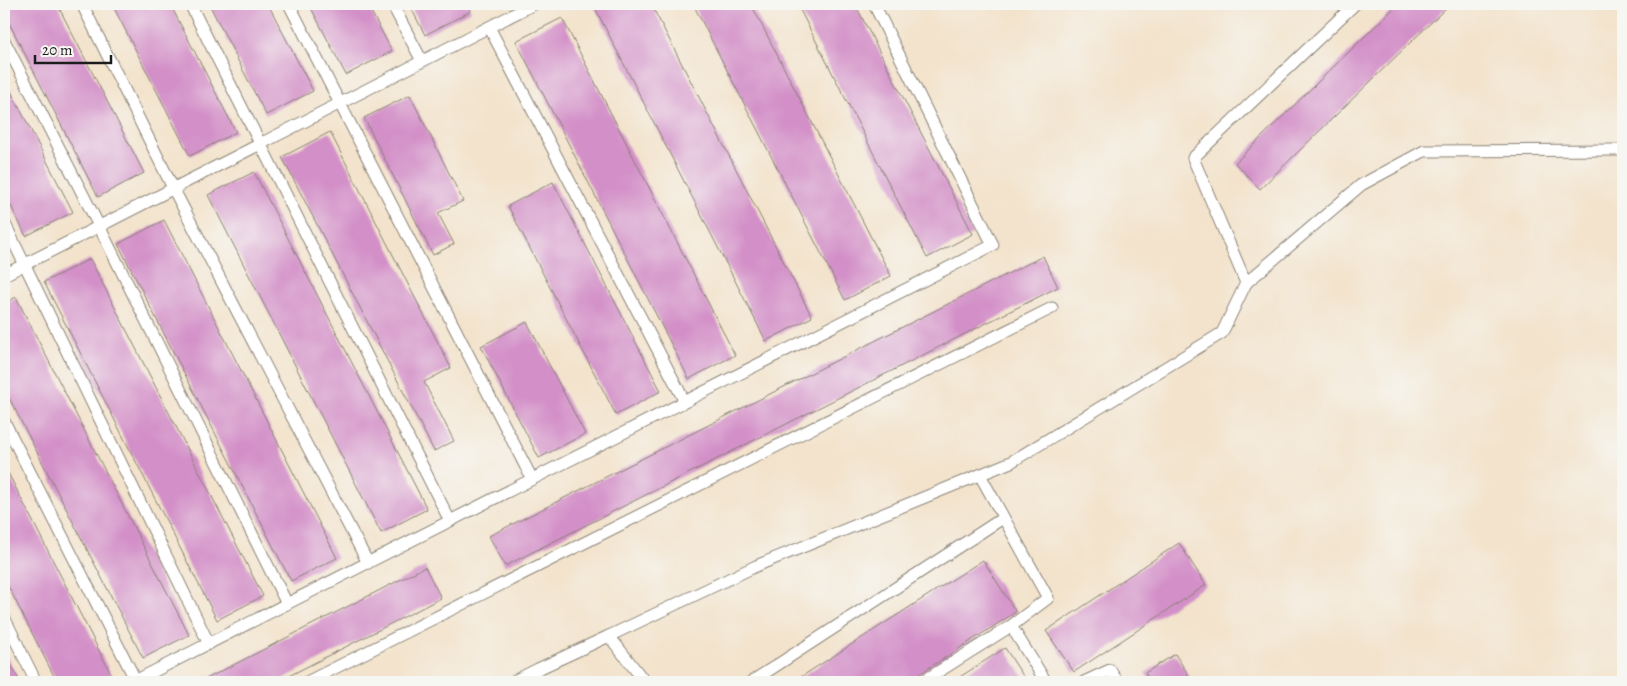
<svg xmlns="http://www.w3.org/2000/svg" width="1627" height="686" font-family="Alegreya,serif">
	<rect width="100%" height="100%" fill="#f6f6f2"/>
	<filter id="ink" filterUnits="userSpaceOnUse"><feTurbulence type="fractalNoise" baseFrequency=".02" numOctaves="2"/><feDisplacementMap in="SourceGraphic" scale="10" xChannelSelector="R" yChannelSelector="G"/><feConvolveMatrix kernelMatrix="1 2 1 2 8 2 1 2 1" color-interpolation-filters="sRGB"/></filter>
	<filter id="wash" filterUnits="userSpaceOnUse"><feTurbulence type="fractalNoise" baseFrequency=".0096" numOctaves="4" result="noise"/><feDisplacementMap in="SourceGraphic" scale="20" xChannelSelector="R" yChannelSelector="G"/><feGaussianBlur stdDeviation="1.12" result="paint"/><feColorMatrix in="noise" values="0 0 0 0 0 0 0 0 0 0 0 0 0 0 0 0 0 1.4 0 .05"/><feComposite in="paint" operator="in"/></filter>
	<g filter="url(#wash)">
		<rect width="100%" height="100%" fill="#f3e3cc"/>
		<g id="blocks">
			<g fill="#d390c8">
				<path d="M 4,4 L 57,4 L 144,173 L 98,197 L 4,13 Z"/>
				<path d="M 112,4 L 170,4 L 236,132 L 190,156 Z"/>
				<path d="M 209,4 L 268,4 L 313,91 L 266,115 Z"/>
				<path d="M 309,4 L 367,4 L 392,51 L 346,75 Z"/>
				<path d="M 409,4 L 468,4 L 471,11 L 425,35 Z"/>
				<path d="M 593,4 L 651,4 L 812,317 L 766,341 Z"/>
				<path d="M 693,4 L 751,4 L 891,276 L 845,300 Z"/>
				<path d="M 797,4 L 855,4 L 973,234 L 927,258 Z"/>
				<path d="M 1398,4 L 1450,4 L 1260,189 L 1235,163 Z"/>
				<path d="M 562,18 L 735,355 L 689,379 L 516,41 Z"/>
				<path d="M 4,78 L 73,212 L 26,236 L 4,192 Z"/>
				<path d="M 410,95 L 463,201 L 438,213 L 454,244 L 433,255 L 364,118 Z"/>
				<path d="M 330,132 L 451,368 L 424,382 L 454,441 L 434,451 L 282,157 Z"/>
				<path d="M 254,172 L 427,509 L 381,533 L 208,195 Z"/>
				<path d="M 553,182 L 661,391 L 616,415 L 508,206 Z"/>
				<path d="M 164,220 L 337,558 L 291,581 L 118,244 Z"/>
				<path d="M 1043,256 L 1058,287 L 505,566 L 489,536 Z"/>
				<path d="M 90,259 L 263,596 L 217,620 L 44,282 Z"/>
				<path d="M 16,297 L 189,635 L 143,658 L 4,388 L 4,304 Z"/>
				<path d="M 527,322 L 585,434 L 539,458 L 481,346 Z"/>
				<path d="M 4,465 L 111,674 L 95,682 L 57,682 L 4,578 Z"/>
				<path d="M 1179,543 L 1206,585 L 1074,672 L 1046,631 Z"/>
				<path d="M 983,560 L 1016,612 L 907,682 L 793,682 Z"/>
				<path d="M 425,567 L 441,598 L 277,682 L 200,682 Z"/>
				<path d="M 1005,648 L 1027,682 L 952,682 Z"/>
				<path d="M 4,651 L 20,682 L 4,682 Z"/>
				<path d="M 1175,654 L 1193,682 L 1151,682 L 1145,673 Z"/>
			</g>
		</g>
	</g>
	<g filter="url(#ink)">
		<use href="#blocks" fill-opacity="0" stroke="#888074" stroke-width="1"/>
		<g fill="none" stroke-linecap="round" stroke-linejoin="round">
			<g stroke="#888074" stroke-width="13">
				<g id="lane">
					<path d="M 82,4 L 173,188 L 368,563"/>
					<path d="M 190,4 L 450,521"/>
					<path d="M 289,4 L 532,479"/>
					<path d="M 392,4 L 422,61"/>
					<path d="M 489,27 L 685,402"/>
					<path d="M 4,40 L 99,226 L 287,604"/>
					<path d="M 4,222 L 209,644"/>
					<path d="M 4,275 L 534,4"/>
					<path d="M 1246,283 L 1361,185 L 1424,151 L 1623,150"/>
					<path d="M 4,421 L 136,681"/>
					<path d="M 980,475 L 1048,598 L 1011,626 L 1046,682"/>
					<path d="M 4,617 L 36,682"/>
					<path d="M 609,636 L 756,566 L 1011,462 L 1222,333 L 1246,283 L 1193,158 L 1355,4"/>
					<path d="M 133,682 L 993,245 L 874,4"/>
					<path d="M 307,682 L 1052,308"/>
					<path d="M 512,682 L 538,669 L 609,636 L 645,682"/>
					<path d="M 751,682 L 1003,518"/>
					<path d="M 922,682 L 1011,626"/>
					<path d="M 1084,682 L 1110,670 L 1118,682"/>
				</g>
			</g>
			<use href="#lane" stroke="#fff" stroke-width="11"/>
		</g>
	</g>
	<rect width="1627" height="686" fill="none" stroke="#f6f6f2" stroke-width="20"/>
	<path d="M35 55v8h76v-8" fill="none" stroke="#1c1c1c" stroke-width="2.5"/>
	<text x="42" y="55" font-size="15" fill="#1c1c1c" stroke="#f6f6f2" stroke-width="4" paint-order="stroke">20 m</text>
</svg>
